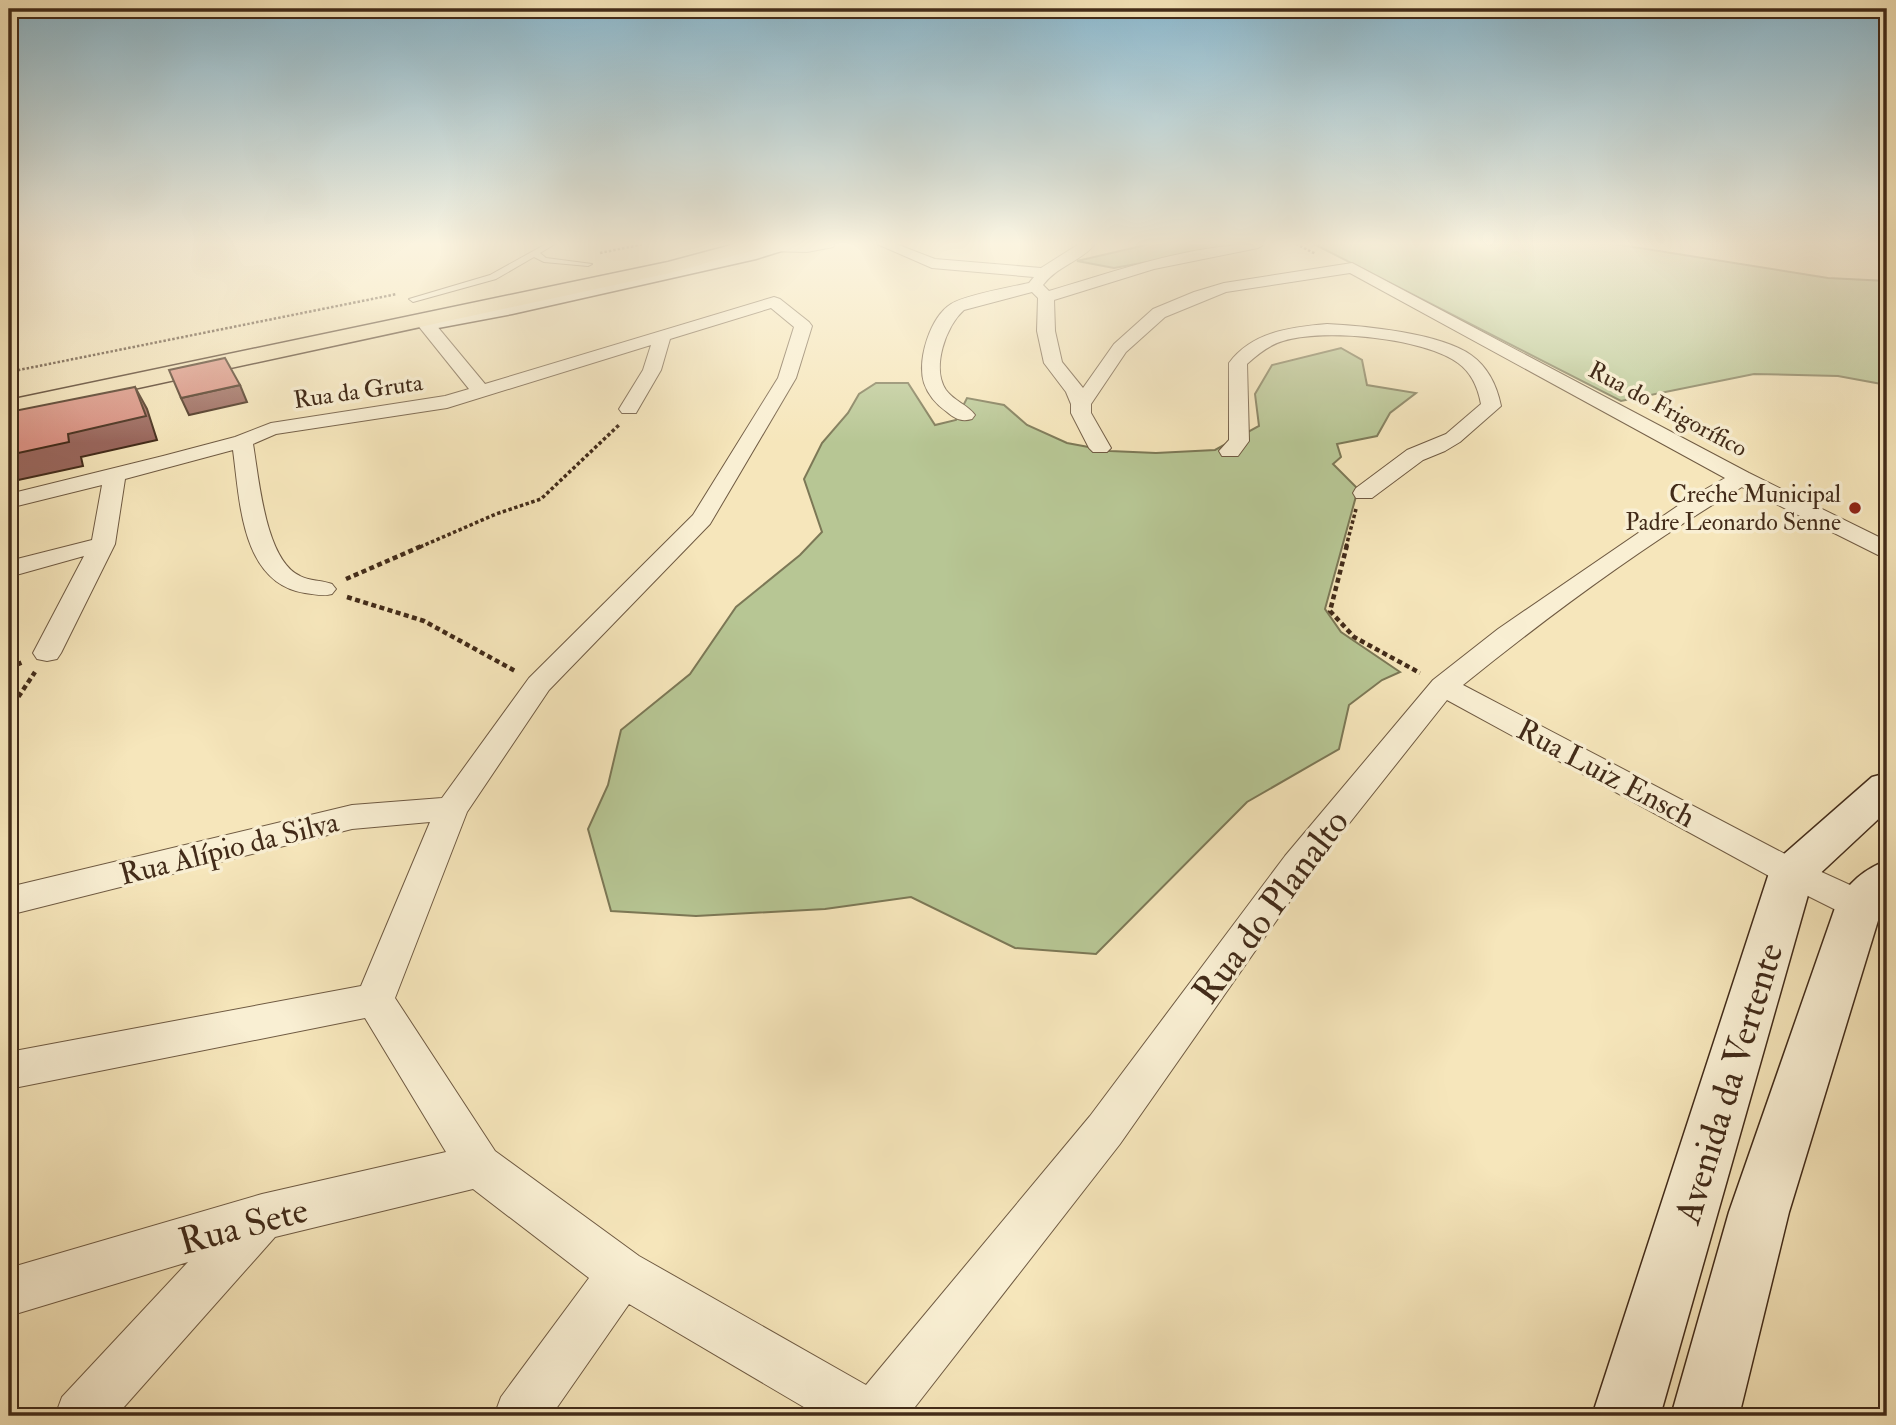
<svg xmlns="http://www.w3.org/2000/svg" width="1896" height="1425" font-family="'IM FELL Double Pica',serif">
	<rect width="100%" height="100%" fill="#f6e6bb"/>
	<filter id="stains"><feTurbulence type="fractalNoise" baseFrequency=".00286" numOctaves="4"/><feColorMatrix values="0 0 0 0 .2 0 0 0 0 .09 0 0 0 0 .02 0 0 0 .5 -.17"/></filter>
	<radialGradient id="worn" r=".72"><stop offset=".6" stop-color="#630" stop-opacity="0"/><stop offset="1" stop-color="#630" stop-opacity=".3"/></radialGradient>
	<g fill="#b7c694" stroke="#7c7856" stroke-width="2">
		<path d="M 1150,244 L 1248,244 L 1114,268 L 1077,261 Z"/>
		<path d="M 1314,244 L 1615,244 L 1828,278 L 1887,281 L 1887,385 L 1838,376 L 1754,374 L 1621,401 Z"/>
		<path d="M 1341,348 L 1362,360 L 1367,385 L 1416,393 L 1390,413 L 1377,436 L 1337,444 L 1341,457 L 1333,464 L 1358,489 L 1325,609 L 1341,632 L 1400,672 L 1382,680 L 1349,705 L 1339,749 L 1247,802 L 1096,954 L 1015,948 L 911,897 L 825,909 L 696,916 L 611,911 L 588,829 L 608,785 L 621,730 L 690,674 L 736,607 L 800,555 L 822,532 L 804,479 L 822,443 L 848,413 L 859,394 L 876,383 L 908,383 L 935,425 L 956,420 L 967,398 L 1004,405 L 1027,425 L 1067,443 L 1110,451 L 1156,453 L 1215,450 L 1259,426 L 1255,394 L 1272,365 Z"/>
	</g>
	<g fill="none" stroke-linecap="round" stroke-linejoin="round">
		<g stroke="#6f5a42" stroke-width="2">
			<path id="lane" d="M 546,244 L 555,244 L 540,253 L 546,258 L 592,264 L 588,266 L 544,262 L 534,257 L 496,279 L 413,302 L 409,299 L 490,275 Z"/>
		</g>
		<g stroke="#6f5a42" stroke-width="2">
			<g id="street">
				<path d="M 770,244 L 835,244 L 833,247 L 807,252 L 765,251 L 763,248 Z"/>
				<path d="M 877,244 L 896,244 L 935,259 L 1041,268 L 1079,244 L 1095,244 C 1082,261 1057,266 1043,285 L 1049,291 C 1119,270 1191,244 1265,244 L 1258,248 L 1154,269 L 1054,300 L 1055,331 L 1062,362 L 1083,388 L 1114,344 L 1153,309 L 1194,292 L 1224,283 L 1352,263 L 1749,473 L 1887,541 L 1887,557 L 1878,555 L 1742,487 C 1644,545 1551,614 1463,685 L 1804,864 L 1872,895 L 1877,905 L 1872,915 L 1859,919 L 1846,915 L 1780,882 L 1447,700 L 1309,874 L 1120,1144 L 908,1416 L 819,1416 L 629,1304 L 551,1416 L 494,1416 L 501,1397 L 589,1278 L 473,1189 L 275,1237 L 116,1416 L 55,1416 L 62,1397 L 188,1262 L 9,1316 L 9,1268 L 262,1194 L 446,1152 L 365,1018 L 9,1089 L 9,1052 L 361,986 L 430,822 L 352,829 L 9,915 L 9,887 L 352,805 L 442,798 L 529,678 L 693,515 L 778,378 L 794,327 L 771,308 L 670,339 L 661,370 L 636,413 L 622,413 L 619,409 L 643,370 L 651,345 L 447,408 L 276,434 L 253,444 C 259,478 265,560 300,576 C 309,581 322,580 332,584 L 336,589 L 332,594 C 322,597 315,594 305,593 C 241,583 240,501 233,450 L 125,479 L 115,544 L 61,653 L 57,659 L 47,661 L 37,659 L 33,653 L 84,556 L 9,577 L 9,561 L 92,540 L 102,485 L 9,508 L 9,494 L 163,456 L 235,437 L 271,423 L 445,396 L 469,389 L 416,323 L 425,318 L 431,319 L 485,384 L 774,297 L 780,299 L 809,322 L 812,326 L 796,378 L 710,524 L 549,690 L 467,812 L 395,998 L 495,1151 L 639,1256 L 866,1385 L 1090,1116 L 1285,856 L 1433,680 L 1498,629 L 1685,501 L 1725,478 L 1350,273 L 1226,292 L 1165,317 L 1126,352 L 1091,404 L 1091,413 L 1111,448 L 1107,452 L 1093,452 L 1089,448 L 1071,413 L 1071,404 L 1066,392 L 1044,363 L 1037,331 L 1038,298 L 1032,292 L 964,310 C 946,326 931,368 946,390 C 954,401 968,405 975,415 L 972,419 C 962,422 955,419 947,412 C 937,405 928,395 924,383 C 917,360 930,317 951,304 C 965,295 1011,287 1029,283 L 1034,277 L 932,268 Z"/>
				<path d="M 1327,324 C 1365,326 1440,333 1471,355 C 1488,367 1497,386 1501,406 L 1460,442 L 1445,451 L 1423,460 L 1372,498 L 1356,498 L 1353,493 L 1356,488 L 1407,450 L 1446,434 L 1481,404 C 1478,388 1472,373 1458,363 C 1425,338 1323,328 1283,341 C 1269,345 1258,354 1247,364 L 1249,441 L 1238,456 L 1222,456 L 1219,451 L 1229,440 L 1229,363 C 1252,332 1291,327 1327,324 Z"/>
			</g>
		</g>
		<g stroke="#422b19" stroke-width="3">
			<g id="secondary">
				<path d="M 766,244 L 793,244 L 791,248 L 756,259 L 512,314 L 438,328 L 430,326 L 427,321 L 430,316 L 438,314 L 512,302 Z"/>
				<path d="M 1887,773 L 1887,811 L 1812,881 L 1660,1416 L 1592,1416 L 1769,873 L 1776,861 L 1872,777 Z"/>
				<path d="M 1887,861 L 1887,906 L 1880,914 L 1789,1212 L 1739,1416 L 1671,1416 L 1729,1212 L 1836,905 C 1847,884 1865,868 1887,861 Z"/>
			</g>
		</g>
		<g stroke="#422b19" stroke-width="3">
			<path id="highway" d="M 735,244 L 764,244 L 762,248 L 670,273 L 9,416 L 9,400 L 668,262 Z"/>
		</g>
		<g stroke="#422b19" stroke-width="2.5" stroke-dasharray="2.5 2" stroke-linecap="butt">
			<path d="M 1296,244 L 1316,254"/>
			<path d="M 600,253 L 644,244"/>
			<path d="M 9,372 L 397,294"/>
		</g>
		<g stroke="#422b19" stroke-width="3.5" stroke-dasharray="3.5 2.5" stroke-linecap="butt">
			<path d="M 420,547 L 496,514 L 541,499 L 620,424"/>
			<path d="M 1346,547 L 1356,509"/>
		</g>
		<g stroke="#422b19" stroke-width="4.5" stroke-dasharray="5 3.5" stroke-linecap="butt">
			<path d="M 1347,545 L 1330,611 L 1354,637 L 1420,673"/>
			<path d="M 346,579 L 424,545"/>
			<path d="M 347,597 L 424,621 L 517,672"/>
			<path d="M 9,668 L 23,662"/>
			<path d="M 9,711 L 35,672"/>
		</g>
		<use href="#lane" fill="#f9efd3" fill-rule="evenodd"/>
		<use href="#street" fill="#f9efd3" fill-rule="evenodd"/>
		<use href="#secondary" fill="#f9efd3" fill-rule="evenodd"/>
		<use href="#highway" fill="#f6e6bb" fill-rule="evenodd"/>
	</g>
	<g fill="#99665c" stroke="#422b19" stroke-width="2">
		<path d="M 240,385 L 247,402 L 189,415 L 181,398 Z"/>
		<path d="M 135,387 L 147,409 L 157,440 L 81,457 L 83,466 L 9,482 L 9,455 L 68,434 Z"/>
	</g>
	<g fill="#da9183" stroke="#422b19" stroke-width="2">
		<path d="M 225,358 L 240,385 L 181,398 L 169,370 Z"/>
		<path d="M 135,387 L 146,416 L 68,434 L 69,442 L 9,455 L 9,412 Z"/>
	</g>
	<linearGradient id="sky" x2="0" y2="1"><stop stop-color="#8ab9d0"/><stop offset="0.55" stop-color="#fbf4e0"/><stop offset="1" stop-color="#fbf4e0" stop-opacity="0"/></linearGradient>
	<rect width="1896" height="443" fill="url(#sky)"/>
	<circle fill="#8f2418" stroke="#f9efd3" stroke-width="2.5" cx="1855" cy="508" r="7"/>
	<g text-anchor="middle" stroke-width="7" stroke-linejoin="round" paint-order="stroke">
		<g font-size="24" fill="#422b19" stroke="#f9efd3">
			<text transform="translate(358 391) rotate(-8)" y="8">Rua da Gruta</text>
			<text transform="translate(1668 409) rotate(28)" y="8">Rua do Frigorífico</text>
		</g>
		<g font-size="24" fill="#422b19" stroke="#f9efd3" text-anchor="end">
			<text x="1841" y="502">Creche Municipal<tspan x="1841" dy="28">Padre Leonardo Senne</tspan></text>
		</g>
		<g font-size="30" fill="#422b19" stroke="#f9efd3">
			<text transform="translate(1606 773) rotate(28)" y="10">Rua Luiz Ensch</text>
			<text transform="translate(229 848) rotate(-14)" y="10">Rua Alípio da Silva</text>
		</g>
		<g font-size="37" fill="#422b19" stroke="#f9efd3">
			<text transform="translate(1270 906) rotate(-53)" y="13">Rua do Planalto</text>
			<text transform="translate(1728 1083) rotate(-73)" y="13">Avenida da Vertente</text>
			<text transform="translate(243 1225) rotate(-15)" y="13">Rua Sete</text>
		</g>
	</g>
	<rect width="1896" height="1425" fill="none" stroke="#f6e6bb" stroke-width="35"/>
	<rect x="10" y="10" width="1875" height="1404" fill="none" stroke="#422b19" stroke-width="3.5"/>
	<rect x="18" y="18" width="1861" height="1390" fill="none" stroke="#422b19" stroke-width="2"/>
	<rect width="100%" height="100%" filter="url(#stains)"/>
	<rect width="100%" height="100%" fill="url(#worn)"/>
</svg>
